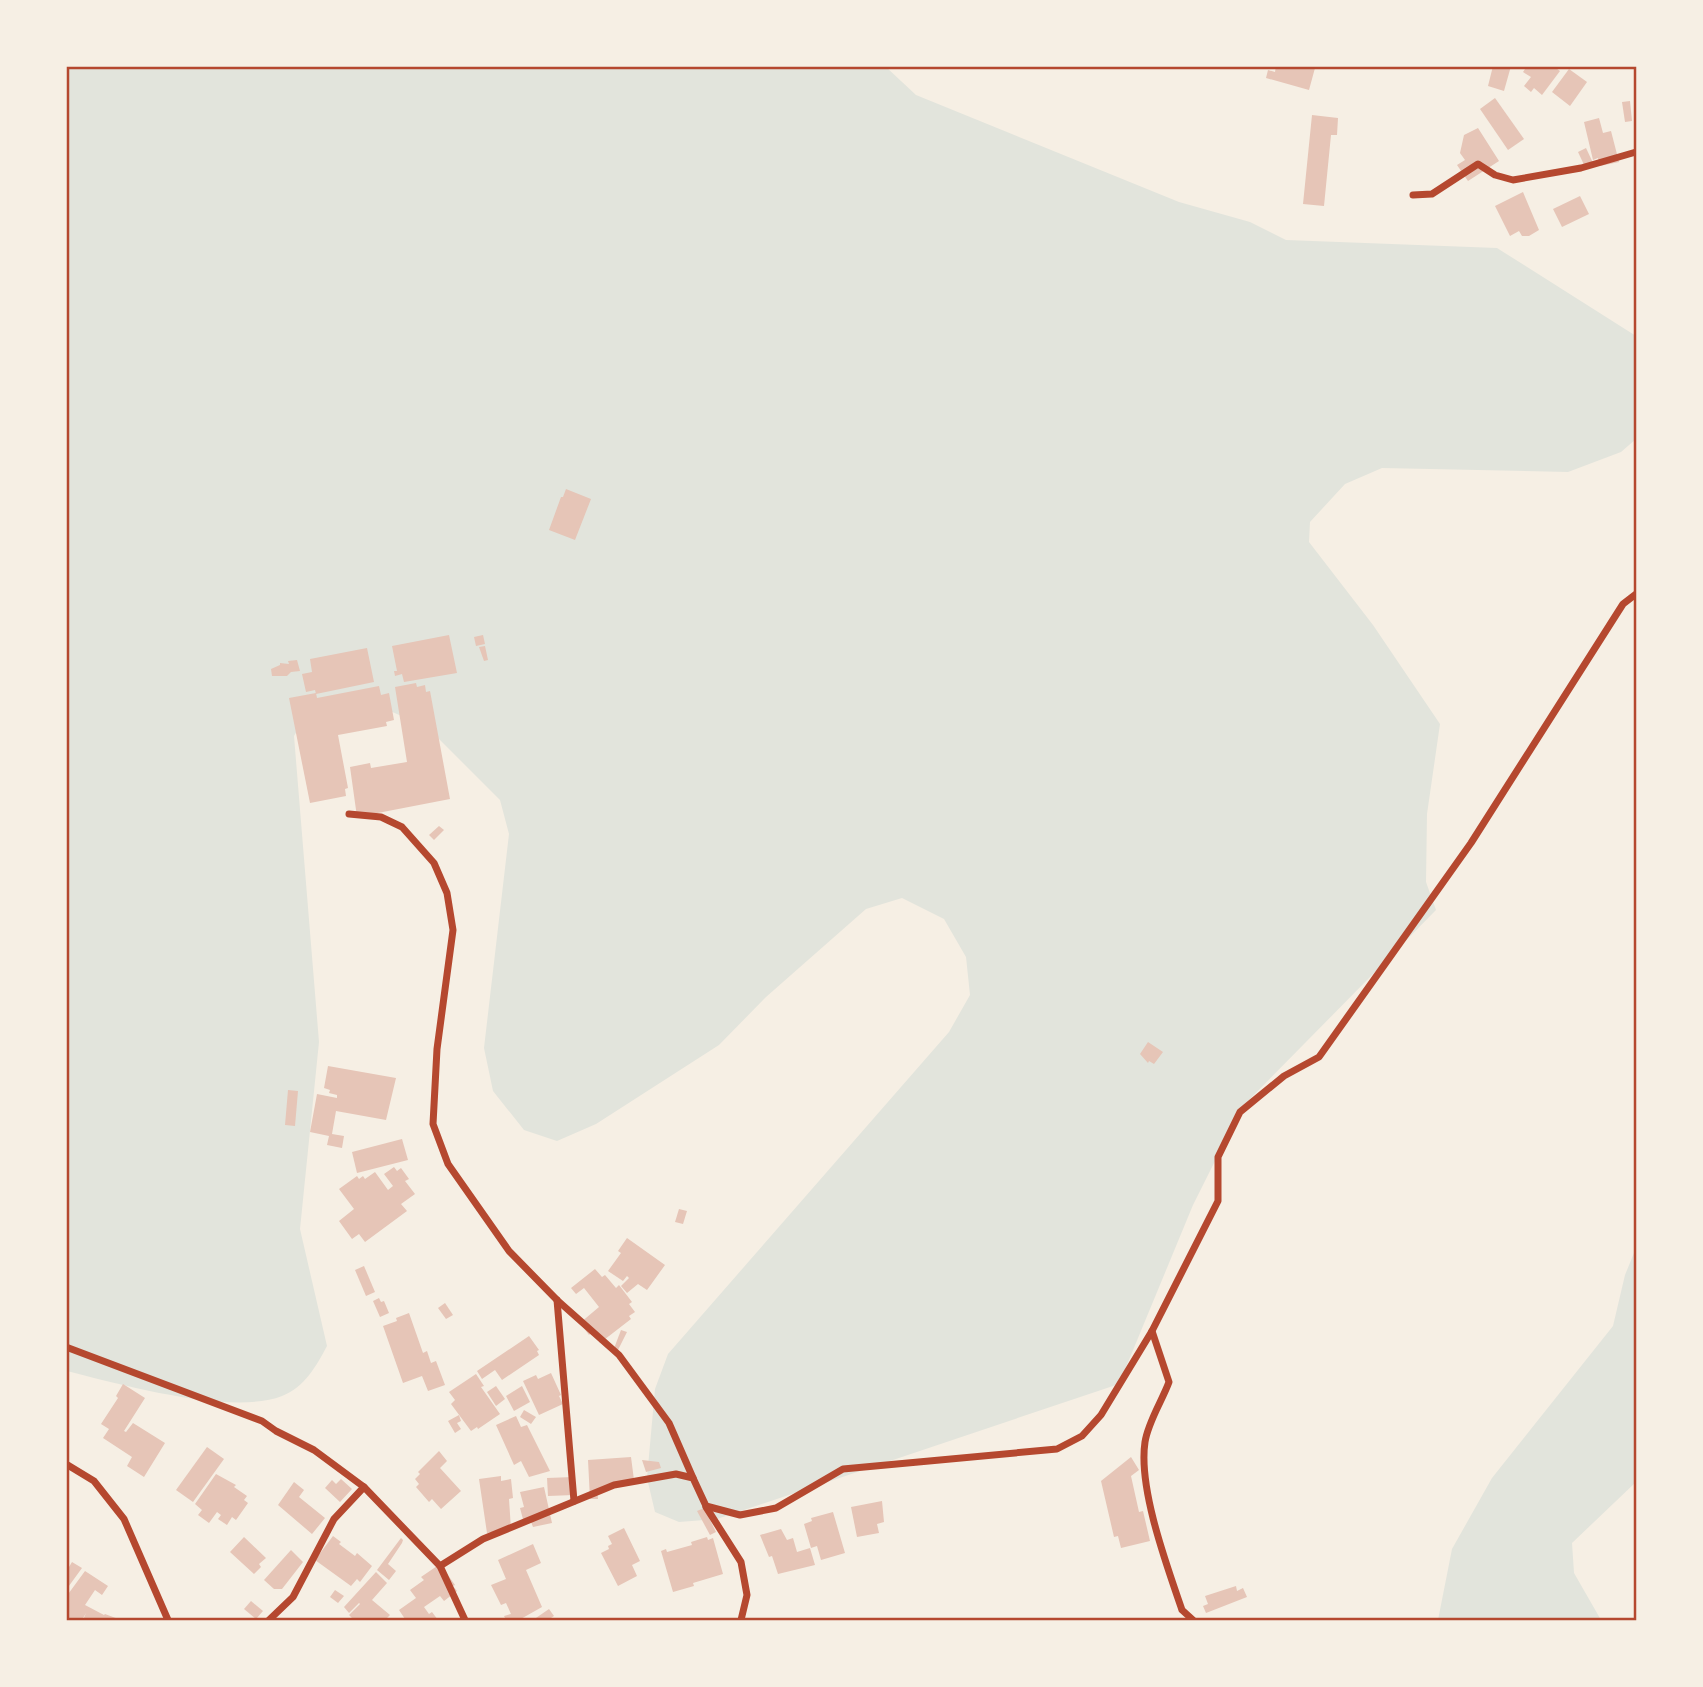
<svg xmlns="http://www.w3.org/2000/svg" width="1703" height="1687" font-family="Mulish,sans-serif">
	<rect width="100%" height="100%" fill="#f6efe4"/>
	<g fill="#e2e4dc">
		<path d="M 67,67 L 886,67 L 916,95 L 1179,202 L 1250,222 L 1286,240 L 1497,248 L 1636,336 L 1636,439 L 1621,452 L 1568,472 L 1382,468 L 1345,484 L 1310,522 L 1309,542 L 1373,625 L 1440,724 L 1427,814 L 1426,882 L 1436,910 L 1242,1107 L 1193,1205 L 1119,1384 L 717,1519 L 679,1522 L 655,1512 L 647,1478 L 655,1389 L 668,1354 L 949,1032 L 970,995 L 966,957 L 944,919 L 902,898 L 866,909 L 766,997 L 719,1045 L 596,1124 L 557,1141 L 524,1130 L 493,1091 L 484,1048 L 509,834 L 500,800 L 427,727 L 360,698 L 312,706 L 294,736 L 319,1042 L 300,1229 L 327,1346 C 317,1365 304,1388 282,1396 C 232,1416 119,1384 67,1371 Z"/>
		<path d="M 1636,1248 L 1636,1482 L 1572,1543 L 1574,1573 L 1601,1620 L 1438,1620 L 1452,1549 L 1492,1478 L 1613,1326 L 1625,1275 Z"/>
	</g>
	<g fill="#e6c5b7">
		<path d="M 1276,66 L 1315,68 L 1309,90 L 1266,78 L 1268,70 L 1275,72 Z"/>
		<path d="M 1493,66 L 1511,66 L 1504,91 L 1488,86 Z"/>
		<path d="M 1527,66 L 1553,66 L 1560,71 L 1542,95 L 1534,88 L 1531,92 L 1524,86 L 1531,77 L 1523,72 Z"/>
		<path d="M 1569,69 L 1587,82 L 1570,106 L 1552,92 Z"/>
		<path d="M 1495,98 L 1524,139 L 1508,150 L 1480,109 Z"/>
		<path d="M 1630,101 L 1632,121 L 1625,122 L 1622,102 Z"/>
		<path d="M 1312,115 L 1338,118 L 1337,135 L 1331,135 L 1324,206 L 1303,204 Z"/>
		<path d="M 1599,118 L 1603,133 L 1611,131 L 1619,162 L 1600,166 L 1598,158 L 1593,160 L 1584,122 Z"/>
		<path d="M 1478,128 L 1499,161 L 1468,181 L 1457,165 L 1465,160 L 1460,153 L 1464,135 Z"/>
		<path d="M 1586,148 L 1594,165 L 1586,169 L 1578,152 Z"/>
		<path d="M 1523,192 L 1539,230 L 1529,236 L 1522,236 L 1519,231 L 1510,236 L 1495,206 Z"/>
		<path d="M 1580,196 L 1589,214 L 1562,227 L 1553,209 Z"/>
		<path d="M 566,489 L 591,499 L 575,540 L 549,530 L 561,497 L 563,497 Z"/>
		<path d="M 449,635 L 457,673 L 404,682 L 402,674 L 395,676 L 394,671 L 397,671 L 392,646 Z"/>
		<path d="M 483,635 L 485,644 L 476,646 L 474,637 Z"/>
		<path d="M 485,646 L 488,660 L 484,661 L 479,647 Z"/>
		<path d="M 367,648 L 374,682 L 316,694 L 315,690 L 306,692 L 302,674 L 312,672 L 310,659 Z"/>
		<path d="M 297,660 L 300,671 L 291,672 L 287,676 L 272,676 L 271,669 L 280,665 L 280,663 L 289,664 L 288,661 Z"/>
		<path d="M 416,683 L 417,687 L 425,685 L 426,692 L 430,691 L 450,799 L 357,817 L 350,767 L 370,763 L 371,768 L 407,762 L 395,687 Z"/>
		<path d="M 379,686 L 381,695 L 389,693 L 394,720 L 386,722 L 387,726 L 338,735 L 348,788 L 345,789 L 346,796 L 310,803 L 289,698 L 316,693 L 317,698 Z"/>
		<path d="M 439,826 L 444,830 L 434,840 L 429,835 Z"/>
		<path d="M 1148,1042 L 1163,1052 L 1154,1064 L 1149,1061 L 1148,1063 L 1140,1054 Z"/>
		<path d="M 328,1066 L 396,1078 L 386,1120 L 336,1111 L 332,1134 L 344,1136 L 342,1148 L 327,1145 L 329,1136 L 310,1132 L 317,1094 L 337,1098 L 337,1095 L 329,1093 L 330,1090 L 324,1088 Z"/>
		<path d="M 288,1090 L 298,1091 L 295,1126 L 285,1125 Z"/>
		<path d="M 402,1139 L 408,1160 L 357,1173 L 352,1152 Z"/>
		<path d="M 394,1167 L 397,1171 L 401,1168 L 409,1179 L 405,1181 L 415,1194 L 401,1204 L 407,1211 L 365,1242 L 359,1234 L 352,1239 L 339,1221 L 354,1209 L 339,1189 L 357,1176 L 359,1179 L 363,1176 L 365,1179 L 375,1172 L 388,1190 L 393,1186 L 384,1174 Z"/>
		<path d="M 679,1209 L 687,1211 L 683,1224 L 675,1222 Z"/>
		<path d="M 627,1238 L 665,1265 L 647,1290 L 638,1284 L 627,1293 L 621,1286 L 629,1278 L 627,1276 L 623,1281 L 608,1271 L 621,1253 L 618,1251 Z"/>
		<path d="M 364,1266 L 375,1292 L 366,1296 L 355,1270 Z"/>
		<path d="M 595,1269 L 602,1277 L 605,1275 L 616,1288 L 619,1285 L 632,1302 L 629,1304 L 635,1312 L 629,1316 L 631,1319 L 600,1343 L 593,1331 L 589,1335 L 580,1323 L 599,1307 L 584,1288 L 576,1294 L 571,1288 Z"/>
		<path d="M 379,1298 L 381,1302 L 384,1301 L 389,1313 L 380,1317 L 373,1301 Z"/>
		<path d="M 445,1303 L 453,1315 L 446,1319 L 438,1308 Z"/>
		<path d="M 409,1313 L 423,1353 L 427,1351 L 431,1363 L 436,1361 L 445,1385 L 428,1391 L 422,1376 L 403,1383 L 383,1326 L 397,1321 L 396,1318 Z"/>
		<path d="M 621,1330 L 627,1332 L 617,1352 L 613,1351 Z"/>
		<path d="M 529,1336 L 539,1350 L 537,1351 L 539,1355 L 502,1380 L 495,1370 L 482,1379 L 477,1371 Z"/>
		<path d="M 551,1373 L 561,1395 L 559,1396 L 563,1404 L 539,1415 L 523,1381 L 536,1375 L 538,1379 Z"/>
		<path d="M 476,1374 L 484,1386 L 481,1387 L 500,1414 L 478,1429 L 477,1427 L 471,1431 L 451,1404 L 455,1400 L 449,1392 Z"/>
		<path d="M 123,1384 L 145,1398 L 124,1431 L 126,1432 L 133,1423 L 165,1443 L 144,1477 L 127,1466 L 132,1457 L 103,1438 L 109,1429 L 101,1424 L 118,1398 L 116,1396 Z"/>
		<path d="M 496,1386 L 505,1399 L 496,1406 L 487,1392 Z"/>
		<path d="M 522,1386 L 530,1402 L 514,1411 L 506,1396 Z"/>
		<path d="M 524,1410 L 536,1417 L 531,1424 L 520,1417 Z"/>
		<path d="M 459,1415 L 461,1421 L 457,1423 L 461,1429 L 455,1433 L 448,1421 Z"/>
		<path d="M 516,1416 L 521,1427 L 527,1425 L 550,1471 L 529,1477 L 521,1461 L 514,1465 L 496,1425 Z"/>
		<path d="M 207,1447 L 224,1459 L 193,1502 L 176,1490 Z"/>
		<path d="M 439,1451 L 447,1461 L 440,1468 L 461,1491 L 441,1509 L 432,1499 L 429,1502 L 416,1487 L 419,1484 L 415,1479 L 420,1474 L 418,1472 Z"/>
		<path d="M 631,1457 L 634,1480 L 597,1489 L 598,1499 L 590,1499 L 588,1460 Z"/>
		<path d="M 1131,1457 L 1139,1470 L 1131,1476 L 1139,1512 L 1143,1511 L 1150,1541 L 1121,1548 L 1118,1536 L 1114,1537 L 1101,1481 Z"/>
		<path d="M 642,1460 L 659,1462 L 661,1468 L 646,1472 Z"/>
		<path d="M 216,1474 L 236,1485 L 234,1487 L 247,1496 L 244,1500 L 248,1503 L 236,1520 L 232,1517 L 227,1525 L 218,1519 L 221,1515 L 217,1512 L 209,1523 L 198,1515 L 202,1510 L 195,1504 Z"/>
		<path d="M 501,1476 L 501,1481 L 511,1479 L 513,1498 L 509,1499 L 511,1529 L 487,1533 L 479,1479 Z"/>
		<path d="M 573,1477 L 574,1495 L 548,1496 L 547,1478 Z"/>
		<path d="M 341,1479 L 352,1489 L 340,1502 L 325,1488 L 332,1480 L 336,1484 Z"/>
		<path d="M 294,1482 L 304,1490 L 299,1497 L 325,1518 L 312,1534 L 278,1505 Z"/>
		<path d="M 544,1487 L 552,1523 L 533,1527 L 531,1522 L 524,1523 L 520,1508 L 524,1507 L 520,1492 Z"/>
		<path d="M 882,1501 L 884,1522 L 877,1524 L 879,1533 L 857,1537 L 851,1507 Z"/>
		<path d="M 704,1508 L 716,1532 L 710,1535 L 697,1511 Z"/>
		<path d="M 833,1512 L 845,1553 L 821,1560 L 817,1546 L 811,1548 L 804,1524 L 812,1521 L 811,1518 Z"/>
		<path d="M 624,1528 L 640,1561 L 632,1565 L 637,1576 L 618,1586 L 601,1553 L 609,1549 L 608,1546 L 612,1544 L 608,1536 Z"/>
		<path d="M 781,1529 L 787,1540 L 793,1538 L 797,1552 L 810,1548 L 815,1565 L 778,1574 L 772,1556 L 769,1557 L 760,1535 Z"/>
		<path d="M 333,1536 L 341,1542 L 339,1544 L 355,1556 L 357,1553 L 372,1566 L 360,1582 L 357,1579 L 351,1586 L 315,1560 Z"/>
		<path d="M 244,1537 L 266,1558 L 259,1564 L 261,1567 L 254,1574 L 230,1552 Z"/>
		<path d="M 707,1537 L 708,1540 L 713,1538 L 723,1574 L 693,1583 L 694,1586 L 673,1592 L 661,1551 L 666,1549 L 667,1552 L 692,1545 L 691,1542 Z"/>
		<path d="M 401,1538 L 403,1540 L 402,1543 L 388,1564 L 396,1571 L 389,1580 L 377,1570 Z"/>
		<path d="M 533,1544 L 541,1563 L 526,1570 L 542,1607 L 519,1620 L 506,1620 L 504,1616 L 511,1614 L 506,1603 L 501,1605 L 491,1585 L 506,1579 L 498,1560 Z"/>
		<path d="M 291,1550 L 303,1562 L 282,1589 L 274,1589 L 264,1580 Z"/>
		<path d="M 72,1562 L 82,1568 L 66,1590 L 66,1565 L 69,1567 Z"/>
		<path d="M 440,1564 L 455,1585 L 453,1586 L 457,1591 L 444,1601 L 440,1596 L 424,1607 L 429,1614 L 432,1612 L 438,1620 L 402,1620 L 405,1619 L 399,1610 L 416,1598 L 410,1590 L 424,1580 L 421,1577 Z"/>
		<path d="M 85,1571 L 108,1586 L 102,1595 L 95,1590 L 85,1605 L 104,1615 L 105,1614 L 121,1620 L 83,1620 L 86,1613 L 82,1620 L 66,1620 L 66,1597 Z"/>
		<path d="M 376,1572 L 387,1583 L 372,1600 L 390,1615 L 385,1620 L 354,1620 L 349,1615 L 360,1604 L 359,1603 L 349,1613 L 344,1607 Z"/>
		<path d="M 1236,1586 L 1237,1591 L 1243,1588 L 1247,1597 L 1206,1613 L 1203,1606 L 1208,1604 L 1205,1596 Z"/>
		<path d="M 335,1590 L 344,1596 L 338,1603 L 330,1597 Z"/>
		<path d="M 251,1601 L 263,1611 L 256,1619 L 244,1609 Z"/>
		<path d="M 549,1609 L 554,1616 L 548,1620 L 533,1620 Z"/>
	</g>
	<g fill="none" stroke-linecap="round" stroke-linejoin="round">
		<g stroke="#b5482f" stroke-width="7">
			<path d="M 1413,195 L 1432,194 L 1478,164 L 1495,175 L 1513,180 L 1581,168 L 1636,152"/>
			<path d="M 349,814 L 381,817 L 402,827 L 434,863 L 447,893 L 453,930 L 437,1049 L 433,1124 L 448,1164 L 509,1251 L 557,1300 L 619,1355 L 669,1423 L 693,1478"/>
			<path d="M 557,1300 L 574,1501"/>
			<path d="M 1152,1331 L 1169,1382 C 1162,1401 1148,1422 1145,1442 C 1138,1488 1167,1566 1182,1610 L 1193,1620"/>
			<path d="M 66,1347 L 262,1421 L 276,1431 L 314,1450 L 364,1487 L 440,1566 L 465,1620"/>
			<path d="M 66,1464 L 94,1481 L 124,1519 L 168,1620"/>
			<path d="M 706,1507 L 741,1562 L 747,1595 L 741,1620"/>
			<path d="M 440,1566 L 483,1539 L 614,1485 L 676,1474 L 693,1478 L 706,1506 L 740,1515 L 776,1508 L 843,1469 L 1057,1449 L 1082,1436 L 1101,1415 L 1152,1331 L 1218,1201 L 1218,1157 L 1240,1112 L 1284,1076 L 1319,1057 L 1471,843 L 1623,604 L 1636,594"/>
			<path d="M 269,1620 L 293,1597 L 334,1519 L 364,1487"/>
		</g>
	</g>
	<rect width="1703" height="1687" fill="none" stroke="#f6efe4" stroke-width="136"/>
	<rect x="68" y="68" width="1567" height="1551" fill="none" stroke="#b5482f" stroke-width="2.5"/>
</svg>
